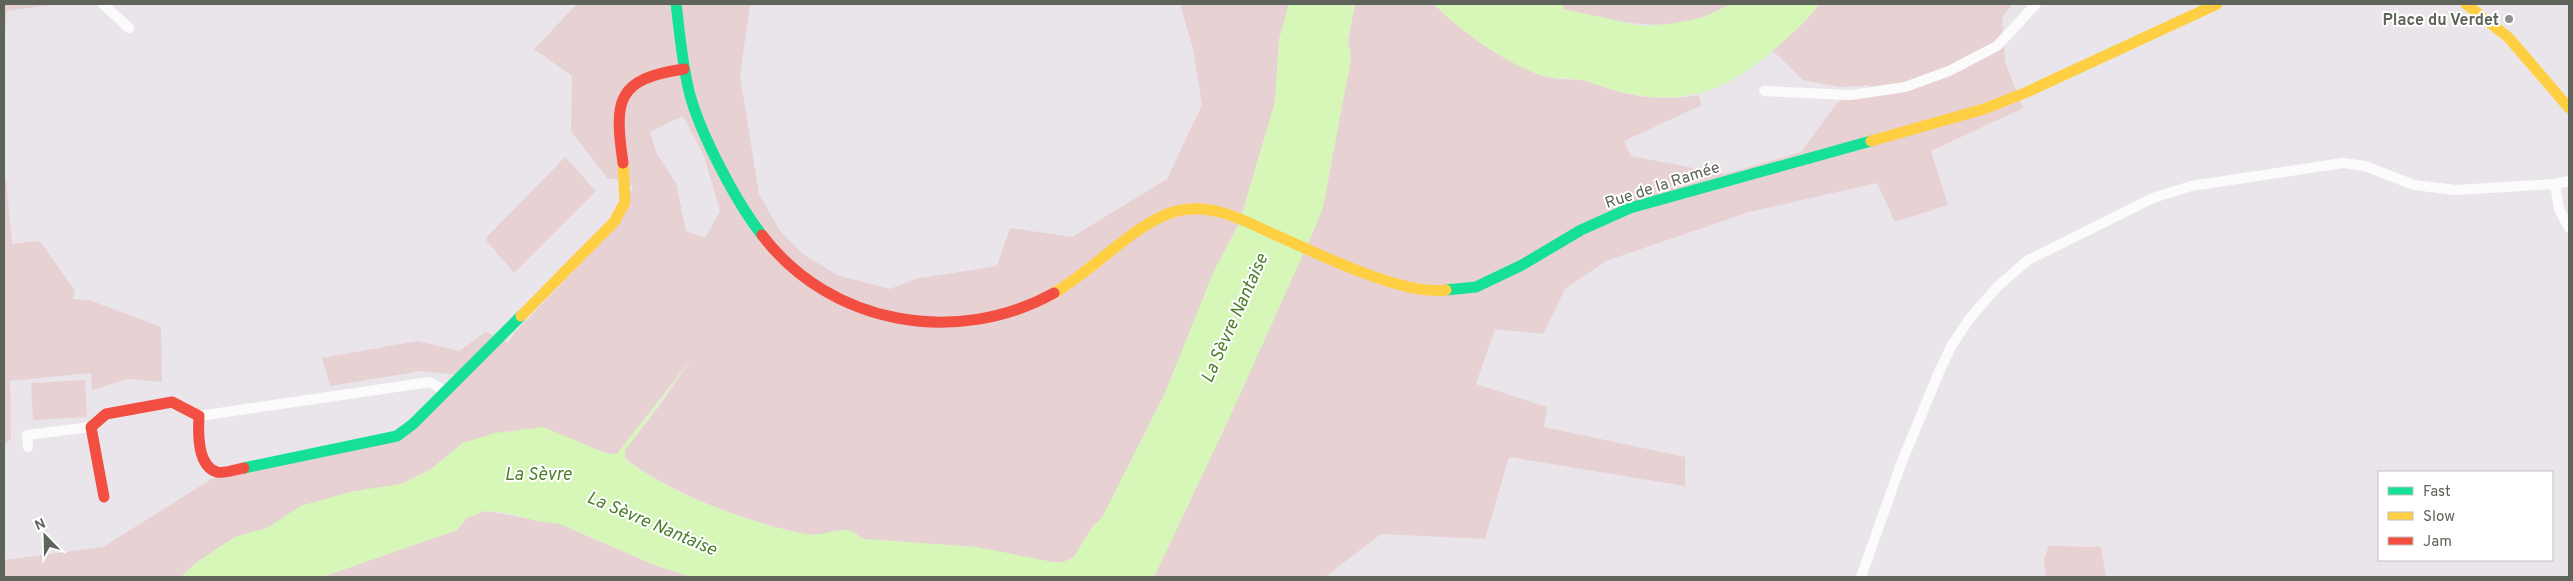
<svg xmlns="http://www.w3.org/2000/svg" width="2573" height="581" font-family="Overpass,sans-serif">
	<rect width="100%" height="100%" fill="#eae5eb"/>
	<g fill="#e8d1d2" fill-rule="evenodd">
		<path d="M 4,4 L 58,4 L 7,11 L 4,41 Z"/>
		<path d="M 577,4 L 750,4 L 740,76 L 759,194 L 780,231 L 803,254 L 837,275 L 890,289 L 915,279 L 997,266 L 1010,228 L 1072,237 L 1167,179 L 1202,105 L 1193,48 L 1180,4 L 1289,4 L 1279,40 L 1275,102 L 1239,224 L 1214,271 L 1165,393 L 1102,518 L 1093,526 L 1073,558 L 1063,562 L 1052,562 L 976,547 L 864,539 C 860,538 858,534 854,533 C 844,528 818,537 805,534 C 748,522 670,494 625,458 L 625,450 L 657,409 L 692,358 L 617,454 L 463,443 L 431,469 L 401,484 L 350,492 L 301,506 L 267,528 L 235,537 L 196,563 L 181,577 L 4,577 L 4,560 L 103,547 L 213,478 L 401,438 L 468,376 L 421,371 L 330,386 L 322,358 L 417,341 L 459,351 L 486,332 L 508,343 L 515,332 L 619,224 L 633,186 L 616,179 L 608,179 L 571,131 L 572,76 L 534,49 ZM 683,116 L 704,156 L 720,211 L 705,238 L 686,231 L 676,183 L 657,154 L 650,132 Z"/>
		<path d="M 1355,4 L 1434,4 C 1462,33 1519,74 1560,79 C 1566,80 1573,79 1579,80 C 1590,81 1601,87 1612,90 C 1640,98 1670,101 1698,95 L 1702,105 L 1624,141 L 1631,156 L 1725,174 L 1801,152 L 1837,103 L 1872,85 L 1839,87 L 1803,80 L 1773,51 L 1807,19 L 1819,4 L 2013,4 L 2002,17 L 2005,62 L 2023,108 L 1931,151 L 1948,205 L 1895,222 L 1877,183 L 1749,212 L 1606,261 L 1565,289 L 1543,334 L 1495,329 L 1476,384 L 1547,407 L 1544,427 L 1685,457 L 1685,486 L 1509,457 L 1485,539 L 1381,534 L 1325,577 L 1154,577 L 1226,425 L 1313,232 L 1323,207 L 1351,58 L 1348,40 Z"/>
		<path d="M 1559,4 L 1731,4 C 1672,38 1625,23 1564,9 Z"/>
		<path d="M 565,157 L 596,191 L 514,273 L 485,239 Z"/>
		<path d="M 4,174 L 6,180 L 12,244 L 40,241 L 75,291 L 73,299 L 89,300 L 161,327 L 162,382 L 128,379 L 92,390 L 91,373 L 10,381 L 11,439 L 4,445 Z"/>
		<path d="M 85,380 L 87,417 L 33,420 L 31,383 Z"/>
		<path d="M 485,511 L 560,524 L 657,566 L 692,577 L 322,577 L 457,530 L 467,518 Z"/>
		<path d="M 2049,546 L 2101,547 L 2106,577 L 2046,577 L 2044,559 Z"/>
	</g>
	<g fill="#d6f7b7">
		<path d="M 1289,4 L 1355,4 L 1348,40 L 1351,58 L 1323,207 L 1313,232 L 1226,425 L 1154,577 L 692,577 L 657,566 L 560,524 L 537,521 L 506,513 L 485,511 L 467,518 L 457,530 L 322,577 L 181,577 L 196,563 L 235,537 L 267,528 L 301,506 L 350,492 L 401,484 L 431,469 L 463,443 L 495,433 L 543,427 L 608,454 L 617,454 L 693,357 L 625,450 L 625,459 C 668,493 751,524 805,534 C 819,537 833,529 847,530 C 854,530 858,537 864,539 L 976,547 L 1052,562 L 1063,562 L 1073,558 L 1093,526 L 1102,518 L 1165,393 L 1214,271 L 1239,224 L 1275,102 L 1279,40 Z"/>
		<path d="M 1434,4 L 1562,4 L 1564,9 L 1641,26 L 1669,24 L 1702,18 L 1731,4 L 1819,4 C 1806,23 1788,37 1771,52 C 1728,90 1686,105 1629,94 C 1613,91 1597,84 1582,80 C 1567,77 1551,80 1537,74 C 1502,60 1460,31 1434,4 Z"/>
	</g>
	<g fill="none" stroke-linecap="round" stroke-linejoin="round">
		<g stroke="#fcfbfc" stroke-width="10">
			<path d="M 103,4 L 129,28"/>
			<path d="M 1764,91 L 1851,95 L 1905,87 L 1949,71 L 1997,46 L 2036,4"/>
			<path d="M 2555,184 L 2559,209 L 2569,228"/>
			<path d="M 199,416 L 430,382 L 446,391"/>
			<path d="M 28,447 L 27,435 L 91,427"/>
			<path d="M 1861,577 L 1901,464 L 1939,372 L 1952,345 L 1970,318 L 1998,286 L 2028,260 L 2153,198 L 2191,186 L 2343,163 L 2365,166 L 2414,185 L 2456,190 L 2555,184 L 2569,181"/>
		</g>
		<g stroke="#16e098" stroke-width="11">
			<path d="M 676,4 C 680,34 682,65 690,95 C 701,135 736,202 762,235"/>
			<path d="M 1446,290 L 1476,287 L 1522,265 L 1581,230 L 1630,208 L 1871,141"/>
			<path d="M 244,468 L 397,436 L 413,424 L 521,316"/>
		</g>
		<g stroke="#ffcf43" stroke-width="11">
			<path d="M 2466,4 L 2509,38 L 2569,108"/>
			<path d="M 1871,141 L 1984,109 L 2027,92 L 2217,4"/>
			<path d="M 1054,293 C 1094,270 1133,225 1173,212 C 1208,201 1241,219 1271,233 C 1315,252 1401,296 1446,290"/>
			<path d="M 521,316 L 614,222 L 625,202 L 623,163"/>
		</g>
		<g stroke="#f24e42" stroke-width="11">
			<path d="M 623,163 C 614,100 616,79 684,69"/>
			<path d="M 762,235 C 830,325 957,347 1054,293"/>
			<path d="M 104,497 L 91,427 L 106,414 L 172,402 L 199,416 C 198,433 197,466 217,472 C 224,474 237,469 244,468"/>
		</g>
	</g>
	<circle fill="#8f918d" stroke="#fff" stroke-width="2" cx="2509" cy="19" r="5"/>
	<g text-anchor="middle" stroke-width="4" stroke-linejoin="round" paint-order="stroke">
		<g font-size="16" font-weight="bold" fill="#5e645a" stroke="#fff" text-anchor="end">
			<text x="2499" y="25">Place du Verdet</text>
		</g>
		<g font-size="16" fill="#5e645a" stroke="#fff">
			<text transform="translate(1662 184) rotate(-18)" y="6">Rue de la Ramée</text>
		</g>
		<g font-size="18" font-style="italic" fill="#4d7f2b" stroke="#fff">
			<text transform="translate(1234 318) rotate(-66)" y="6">La Sèvre Nantaise</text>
			<text x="538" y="480">La Sèvre</text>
			<text transform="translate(652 523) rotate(23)" y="6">La Sèvre Nantaise</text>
		</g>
	</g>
	<rect width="2573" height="581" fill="none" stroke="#5e645a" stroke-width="10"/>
	<rect x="2378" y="471" width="175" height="90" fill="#ffffff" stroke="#bfc1bd"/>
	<rect x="2388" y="487" width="25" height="8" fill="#16e098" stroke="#bfc1bd"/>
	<text x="2423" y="496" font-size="15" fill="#5e645a">Fast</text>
	<rect x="2388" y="512" width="25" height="8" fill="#ffcf43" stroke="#bfc1bd"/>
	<text x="2423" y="521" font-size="15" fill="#5e645a">Slow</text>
	<rect x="2388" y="537" width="25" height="8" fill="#f24e42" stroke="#bfc1bd"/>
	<text x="2423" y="546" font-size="15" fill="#5e645a">Jam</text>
	<g transform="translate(45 536) rotate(337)" stroke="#ffffff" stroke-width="4" paint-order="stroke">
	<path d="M0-4L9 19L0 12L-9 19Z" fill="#5e645a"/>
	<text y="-8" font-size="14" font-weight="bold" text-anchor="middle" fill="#5e645a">N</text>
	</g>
</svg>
